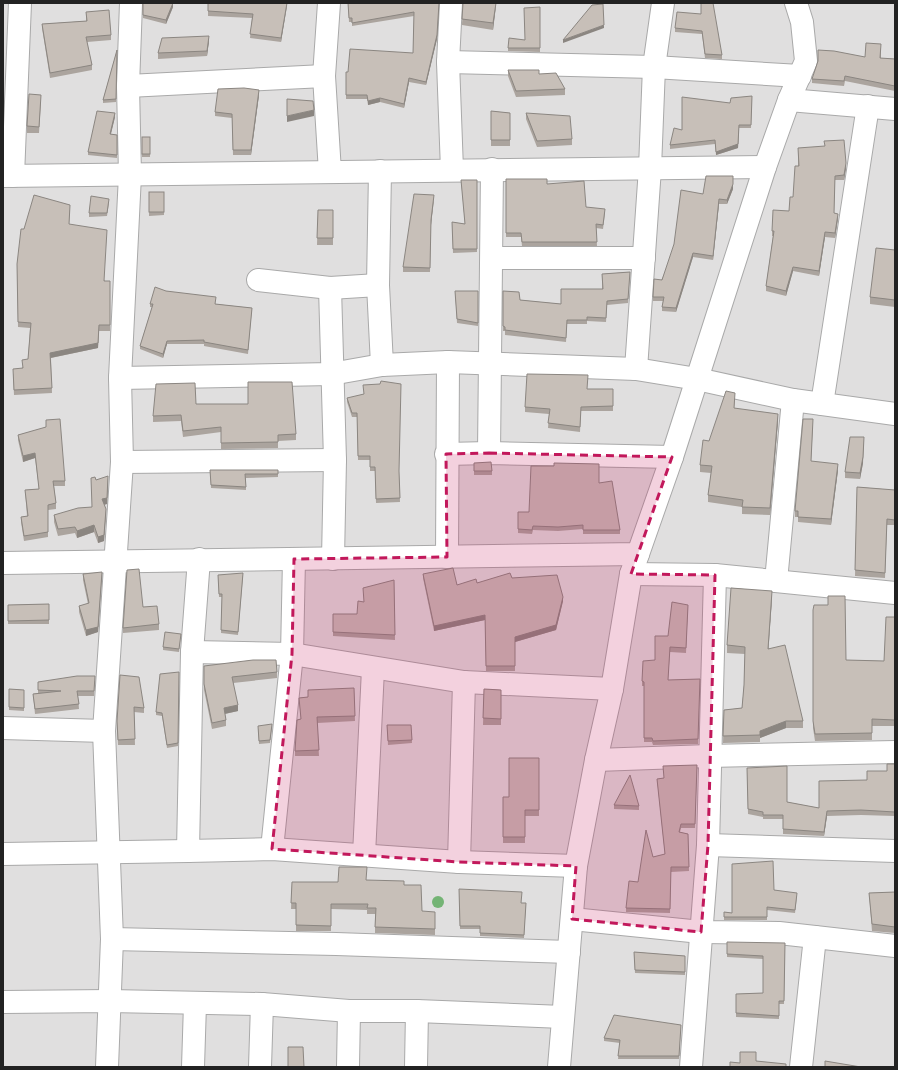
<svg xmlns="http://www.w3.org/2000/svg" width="898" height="1070" font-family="'IBM Plex Sans',sans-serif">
	<rect width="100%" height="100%" fill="#f2efe9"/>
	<rect fill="#e0dfdf" x="3" y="3" width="892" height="1064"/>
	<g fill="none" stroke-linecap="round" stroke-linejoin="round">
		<g stroke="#a9a9a9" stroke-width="24">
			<g id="street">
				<path d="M 329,3 L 324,76 L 330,172"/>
				<path d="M 451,3 L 448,62 L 452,170"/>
				<path d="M 448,62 L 654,67 L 800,76"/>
				<path d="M 128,86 L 324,76"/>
				<path d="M 789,100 L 895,109"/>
				<path d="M 380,171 L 378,285 L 382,365"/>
				<path d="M 3,176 L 765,167"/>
				<path d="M 13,176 L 20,3"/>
				<path d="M 492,258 L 644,258"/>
				<path d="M 258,280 L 330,288 L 378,285"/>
				<path d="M 330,288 L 335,460 L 333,559"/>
				<path d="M 636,369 L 650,168 L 654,67 L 663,3"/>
				<path d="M 120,378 L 331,374 L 382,365 L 448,362 L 636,369 L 697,379 L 793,400 L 895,414"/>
				<path d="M 822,404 L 868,106"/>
				<path d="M 489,453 L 492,169"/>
				<path d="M 446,454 L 489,453 L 672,457"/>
				<path d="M 122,462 L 335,460"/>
				<path d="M 447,557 L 448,362"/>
				<path d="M 199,559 L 192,652 L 188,851 L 272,849 L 459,862 L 576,866"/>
				<path d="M 3,563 L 638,554 L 672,457 L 765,167 L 789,100 L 806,61 L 802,22 L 796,3"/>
				<path d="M 631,574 L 715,575 L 895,593"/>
				<path d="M 776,581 L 793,400"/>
				<path d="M 192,652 L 292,654 L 464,682 L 612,689"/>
				<path d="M 3,728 L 104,731"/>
				<path d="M 596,760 L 709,756 L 895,752"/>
				<path d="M 708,845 L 895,851"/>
				<path d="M 272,849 L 292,654 L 294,559"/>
				<path d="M 3,854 L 188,851"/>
				<path d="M 364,855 L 373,669"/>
				<path d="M 459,862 L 464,682"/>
				<path d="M 572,919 L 701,932 L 779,933 L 815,937"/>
				<path d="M 112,939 L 336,944 L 569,952"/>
				<path d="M 3,1002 L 110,1001 L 262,1004 L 349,1011 L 417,1011 L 563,1017"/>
				<path d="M 107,1067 L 112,939 L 104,731 L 122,462 L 120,378 L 130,175 L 128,86 L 131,3"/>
				<path d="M 193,1067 L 195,1004"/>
				<path d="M 260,1067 L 262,1004"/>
				<path d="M 348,1067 L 349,1011"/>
				<path d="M 416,1067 L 417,1011"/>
				<path d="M 559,1067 L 576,866 L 596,760 L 612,689 L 631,574 L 638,554"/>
				<path d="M 691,1067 L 708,845 L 715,575"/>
				<path d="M 801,1067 L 815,937 L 895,946"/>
			</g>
		</g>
		<use href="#street" stroke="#fff" stroke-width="22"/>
	</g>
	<circle fill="#74b475" cx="438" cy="902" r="6"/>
	<g fill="#aba49e">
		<path d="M 142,3 L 173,7 L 166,24 L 143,18 Z"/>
		<path d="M 287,3 L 281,42 L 250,38 L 252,18 L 208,16 L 208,11 Z"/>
		<path d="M 348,3 L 439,3 L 437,39 L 426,85 L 409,82 L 404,108 L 380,102 L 368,105 L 367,99 L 346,99 L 346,72 L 348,72 L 413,53 L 414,16 L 352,26 L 352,22 L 349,22 Z"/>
		<path d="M 463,3 L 496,3 L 493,30 L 462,25 Z"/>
		<path d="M 540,7 L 540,52 L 508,51 L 508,48 L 525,40 Z"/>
		<path d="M 86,12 L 111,35 L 111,40 L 87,42 L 92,65 L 92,70 L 50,78 L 42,28 L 42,24 L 86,21 Z"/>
		<path d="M 701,14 L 722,55 L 722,59 L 705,58 L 702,34 L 675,32 L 675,28 Z"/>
		<path d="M 209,41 L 207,56 L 158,59 L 158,53 Z"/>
		<path d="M 881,48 L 881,58 L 895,59 L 895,91 L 845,81 L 844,86 L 812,83 L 812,79 L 865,57 Z"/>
		<path d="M 117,50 L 116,102 L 103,103 L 103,100 Z"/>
		<path d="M 508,70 L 539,74 L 565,89 L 565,95 L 516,97 L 508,76 Z"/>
		<path d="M 259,95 L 251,155 L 233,155 L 232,118 L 215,116 L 215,112 Z"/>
		<path d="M 752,96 L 751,128 L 739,128 L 738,148 L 716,155 L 715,144 L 670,149 L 670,145 L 682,130 L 730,103 Z"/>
		<path d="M 41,101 L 39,133 L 27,133 L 27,126 Z"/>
		<path d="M 491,111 L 510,113 L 510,146 L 491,146 Z"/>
		<path d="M 526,113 L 572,139 L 572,145 L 537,147 L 526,119 Z"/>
		<path d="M 115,117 L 111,134 L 117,135 L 117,158 L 88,155 L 88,152 Z"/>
		<rect x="142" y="137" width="8" height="20"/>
		<path d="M 798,148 L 846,168 L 844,180 L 835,180 L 834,213 L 838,218 L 835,238 L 825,237 L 819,276 L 793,271 L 786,296 L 766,291 L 766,286 L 773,236 L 772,236 L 772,231 L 789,211 L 793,197 L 798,166 Z"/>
		<path d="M 506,179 L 586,207 L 605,213 L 603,229 L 596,228 L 597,246 L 522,246 L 521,237 L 506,237 Z"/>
		<path d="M 461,180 L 477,180 L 477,252 L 453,253 L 452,222 L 465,224 Z"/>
		<path d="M 733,189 L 727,204 L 719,204 L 713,260 L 693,257 L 676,312 L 662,311 L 662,307 L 663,301 L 653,301 L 653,297 L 703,194 Z"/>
		<path d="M 149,192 L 164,192 L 164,215 L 149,216 Z"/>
		<path d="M 434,200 L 431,225 L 430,272 L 403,272 L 403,267 Z"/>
		<path d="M 109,203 L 107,216 L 89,217 L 89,213 Z"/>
		<path d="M 70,210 L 69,224 L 105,281 L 110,281 L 110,331 L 99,331 L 98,348 L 51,358 L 52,393 L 14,395 L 13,374 L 22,368 L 28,359 L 30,328 L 18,327 L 17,264 L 24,229 Z"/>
		<path d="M 318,210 L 333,210 L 333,245 L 317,245 Z"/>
		<path d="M 895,250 L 895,307 L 870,304 L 870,297 Z"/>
		<path d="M 630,272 L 628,303 L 607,305 L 606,322 L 587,321 L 587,324 L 567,324 L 566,342 L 505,335 L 505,331 L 503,331 L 503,291 L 520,300 L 561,304 L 602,289 L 602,274 Z"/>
		<path d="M 166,291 L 216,304 L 252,308 L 248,354 L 204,346 L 204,344 L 167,344 L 163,358 L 140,349 L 140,346 L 152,307 L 150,307 L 150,304 Z"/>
		<path d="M 455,291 L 478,291 L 478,326 L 457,323 Z"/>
		<path d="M 587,389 L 613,389 L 613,411 L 581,411 L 580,432 L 548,428 L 549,414 L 525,412 L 525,407 Z"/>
		<path d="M 347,398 L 399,472 L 400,502 L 376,503 L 375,471 L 370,471 L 370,460 L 358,460 L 357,417 L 352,417 L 347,402 Z"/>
		<path d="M 735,400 L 734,408 L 778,421 L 770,515 L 742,514 L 742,507 L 708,502 L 708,495 L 711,473 L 700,472 L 700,465 L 709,441 Z"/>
		<path d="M 196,404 L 248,404 L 296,434 L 296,440 L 278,441 L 278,448 L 221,449 L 221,432 L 183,437 L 181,421 L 153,422 L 153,416 Z"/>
		<path d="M 46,420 L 65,481 L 65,486 L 54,486 L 56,503 L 56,509 L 48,510 L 48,537 L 24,541 L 21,522 L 21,517 L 27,516 L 25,490 L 39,489 L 35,458 L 23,462 L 18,440 L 18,435 L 46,428 Z"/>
		<path d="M 813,425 L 811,461 L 838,470 L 831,525 L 798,522 L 798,517 L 795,517 L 795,511 Z"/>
		<path d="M 474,463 L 492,471 L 492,475 L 474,475 Z"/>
		<path d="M 863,463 L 860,479 L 845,478 L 845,472 Z"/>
		<path d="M 210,470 L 278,470 L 278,477 L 246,478 L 246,490 L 211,488 Z"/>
		<path d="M 96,480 L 108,483 L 107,504 L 104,505 L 106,516 L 104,541 L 98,543 L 94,532 L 77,538 L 75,533 L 58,536 L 54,522 L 54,515 L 92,507 Z"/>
		<path d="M 599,483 L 620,530 L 620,534 L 583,534 L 583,529 L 558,531 L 533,530 L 532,534 L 518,533 L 518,529 L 529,512 Z"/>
		<path d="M 857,487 L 895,490 L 895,525 L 887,525 L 885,578 L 855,576 Z"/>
		<path d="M 83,574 L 102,578 L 98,632 L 86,636 L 79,612 L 79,606 L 88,604 L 83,580 Z"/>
		<path d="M 423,574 L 457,585 L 477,583 L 512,578 L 563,601 L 556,630 L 515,642 L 515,671 L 486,671 L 485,620 L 434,631 L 423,578 Z"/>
		<path d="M 218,575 L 243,576 L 238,635 L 221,633 L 222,597 L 219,597 Z"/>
		<path d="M 394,580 L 395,640 L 333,636 L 333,614 L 357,614 L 364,602 Z"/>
		<path d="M 772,598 L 768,649 L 803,721 L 803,728 L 786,728 L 760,738 L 760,742 L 723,743 L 724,710 L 742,708 L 744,685 L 745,654 L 727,653 L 727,645 Z"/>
		<path d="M 49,604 L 49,624 L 8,624 L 8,605 Z"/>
		<path d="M 688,605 L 686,653 L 670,652 L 668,680 L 700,679 L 698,744 L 653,745 L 652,742 L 644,742 L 644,686 L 642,686 L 642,681 L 655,660 L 668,636 Z"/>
		<path d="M 143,607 L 159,624 L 159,630 L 123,633 L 123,628 Z"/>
		<path d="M 813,610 L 846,660 L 884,661 L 895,617 L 895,726 L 872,726 L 872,740 L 815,741 L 813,728 Z"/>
		<path d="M 181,634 L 179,652 L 163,650 L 163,647 Z"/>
		<path d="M 204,666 L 277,672 L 277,678 L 233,683 L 238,711 L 225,714 L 226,720 L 226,726 L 212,729 L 204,690 Z"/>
		<path d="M 179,672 L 178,746 L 167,748 L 162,716 L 156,715 L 156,712 Z"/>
		<path d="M 120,675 L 144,708 L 144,713 L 134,712 L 135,745 L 118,745 L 117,726 Z"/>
		<path d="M 95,681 L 94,696 L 78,696 L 79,709 L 35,714 L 33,694 L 38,693 L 38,682 Z"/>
		<path d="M 354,688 L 355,721 L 317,723 L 319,756 L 295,756 L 295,751 L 301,720 L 299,698 L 308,697 Z"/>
		<path d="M 9,689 L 24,690 L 24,711 L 9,710 Z"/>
		<path d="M 484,689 L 501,690 L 501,725 L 483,725 Z"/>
		<path d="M 387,725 L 411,725 L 412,743 L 388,745 Z"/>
		<path d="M 272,728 L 270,743 L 259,744 L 258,729 Z"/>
		<path d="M 539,758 L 539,816 L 525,816 L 525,843 L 503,843 L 503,797 L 509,797 Z"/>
		<path d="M 895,764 L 895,816 L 861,815 L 827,816 L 824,836 L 783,834 L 783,819 L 763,819 L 763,817 L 748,814 L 747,768 L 787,802 L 819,808 L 867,780 L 887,771 Z"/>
		<path d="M 697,765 L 695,828 L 681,828 L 680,832 L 688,834 L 689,871 L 671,872 L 670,913 L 626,912 L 626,908 L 638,882 L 653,857 L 665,855 L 657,779 L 664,778 Z"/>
		<path d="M 614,805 L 639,806 L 639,810 L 614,809 Z"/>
		<path d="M 367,880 L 404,885 L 435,929 L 435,935 L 375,933 L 375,914 L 367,914 L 367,910 L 331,909 L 331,931 L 296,931 L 296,909 L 291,909 L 292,882 L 338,882 Z"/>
		<path d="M 459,889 L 521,903 L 526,903 L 524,938 L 480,936 L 480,929 L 460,929 Z"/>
		<path d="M 774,890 L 797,896 L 795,913 L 767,910 L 767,920 L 724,920 L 724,912 L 732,913 Z"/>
		<path d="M 895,892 L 895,933 L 872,931 L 869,893 Z"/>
		<path d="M 785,943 L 784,1004 L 779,1004 L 779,1019 L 736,1017 L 736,994 L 763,993 L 763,959 L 727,957 L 727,954 Z"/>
		<path d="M 634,952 L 685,956 L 685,975 L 635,973 Z"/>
		<path d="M 681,1025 L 679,1059 L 618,1059 L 620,1043 L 604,1041 L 604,1038 Z"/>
	</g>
	<g fill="#8b8681">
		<path d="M 173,3 L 173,7 L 166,24 L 166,20 Z"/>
		<path d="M 287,3 L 287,6 L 281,42 L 281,38 Z"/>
		<path d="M 439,3 L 437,39 L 426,85 L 426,82 Z"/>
		<path d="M 496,3 L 496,6 L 493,30 L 493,23 Z"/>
		<path d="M 604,25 L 604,28 L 563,43 L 563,40 Z"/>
		<path d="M 209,36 L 209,41 L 207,56 L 207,51 Z"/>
		<path d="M 409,78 L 409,82 L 404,108 L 404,104 Z"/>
		<path d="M 259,90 L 259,95 L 251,155 L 251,150 Z"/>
		<path d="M 380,98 L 380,102 L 368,105 L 368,101 Z"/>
		<path d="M 314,110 L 314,116 L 287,122 L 287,116 Z"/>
		<path d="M 115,113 L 115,117 L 110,137 L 110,134 Z"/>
		<path d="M 739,128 L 738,148 L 716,155 L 716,152 Z"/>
		<path d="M 846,163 L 846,168 L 844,180 L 844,175 Z"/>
		<path d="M 733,184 L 733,189 L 727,204 L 727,200 Z"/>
		<path d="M 434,195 L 431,225 L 430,272 L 431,220 Z"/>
		<path d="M 719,199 L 719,204 L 713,260 L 713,256 Z"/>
		<path d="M 838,214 L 838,218 L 835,238 L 835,233 Z"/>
		<path d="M 825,232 L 825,237 L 819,276 L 819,271 Z"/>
		<path d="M 693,253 L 693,257 L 676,312 L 676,308 Z"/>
		<path d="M 793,267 L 793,271 L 786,296 L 786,291 Z"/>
		<path d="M 99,325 L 98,348 L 50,358 L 50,353 Z"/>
		<path d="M 167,341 L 167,344 L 163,358 L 163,354 Z"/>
		<path d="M 778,414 L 778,421 L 770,515 L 770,508 Z"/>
		<path d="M 864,437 L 863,463 L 860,479 L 860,473 Z"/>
		<path d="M 35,453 L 35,458 L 23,462 L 23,456 Z"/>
		<path d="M 838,464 L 838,470 L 831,525 L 831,519 Z"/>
		<path d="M 108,476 L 107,504 L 102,505 L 102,499 Z"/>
		<path d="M 106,509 L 104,541 L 98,543 L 98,537 Z"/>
		<path d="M 94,525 L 94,532 L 77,538 L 77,531 Z"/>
		<path d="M 102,572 L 98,632 L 86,636 L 86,630 Z"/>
		<path d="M 772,591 L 772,598 L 768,656 L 768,649 Z"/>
		<path d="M 563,597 L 563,601 L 556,630 L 515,642 L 515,637 Z"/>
		<path d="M 485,615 L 485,620 L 434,631 L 434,626 Z"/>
		<path d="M 238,705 L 238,711 L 224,714 L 224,708 Z"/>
		<path d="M 786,721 L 786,728 L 760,738 L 760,731 Z"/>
		<path d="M 827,811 L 827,816 L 824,836 L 824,832 Z"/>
	</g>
	<g fill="#c7bfb8" stroke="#8b8681">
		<path d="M 143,3 L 173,3 L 166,20 L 143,15 Z"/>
		<path d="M 208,3 L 287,3 L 281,38 L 250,34 L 253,14 L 208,11 Z"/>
		<path d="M 348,3 L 439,3 L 437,35 L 426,82 L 409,78 L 404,104 L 380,98 L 368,101 L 367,95 L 346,95 L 346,72 L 348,72 L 350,49 L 413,53 L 414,12 L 352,23 L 352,18 L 349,18 Z"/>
		<path d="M 463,3 L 496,3 L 493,23 L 462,19 Z"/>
		<path d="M 701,3 L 713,3 L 722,55 L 705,54 L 702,31 L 675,28 L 677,12 L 701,14 Z"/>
		<path d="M 603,4 L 604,25 L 563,40 L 592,5 Z"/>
		<path d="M 540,7 L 540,48 L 508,48 L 509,38 L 525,40 L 524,8 Z"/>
		<path d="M 109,10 L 111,35 L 86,37 L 92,65 L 50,73 L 42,24 L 87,21 L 86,12 Z"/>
		<path d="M 209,36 L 207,51 L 158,53 L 162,38 Z"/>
		<path d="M 866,43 L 881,44 L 880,58 L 895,59 L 895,86 L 845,76 L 844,81 L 812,79 L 818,61 L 818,50 L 834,51 L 865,57 Z"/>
		<path d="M 117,50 L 116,99 L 103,100 Z"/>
		<path d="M 508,70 L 539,70 L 539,74 L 556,73 L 565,89 L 516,91 Z"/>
		<path d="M 244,88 L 259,90 L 251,150 L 233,150 L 232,114 L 215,112 L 218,89 Z"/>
		<path d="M 29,94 L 41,95 L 39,127 L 27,126 Z"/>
		<path d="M 752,96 L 751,125 L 739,125 L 738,144 L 716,152 L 715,140 L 670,145 L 674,128 L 682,130 L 682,97 L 730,103 L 731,98 Z"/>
		<path d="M 287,99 L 313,101 L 314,110 L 287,116 Z"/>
		<path d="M 97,111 L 115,113 L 110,134 L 117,135 L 117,155 L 88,152 Z"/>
		<path d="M 491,111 L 510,113 L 510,140 L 491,140 Z"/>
		<path d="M 526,113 L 570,116 L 572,139 L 537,141 Z"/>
		<rect x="142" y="137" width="8" height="17"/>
		<path d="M 844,140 L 846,163 L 844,175 L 835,176 L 834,213 L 838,214 L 835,233 L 825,232 L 819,271 L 793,267 L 786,291 L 766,286 L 774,231 L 772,231 L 773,210 L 789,211 L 790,197 L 793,197 L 795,166 L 799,166 L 798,148 L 825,146 L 824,141 Z"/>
		<path d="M 706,176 L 733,176 L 733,184 L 727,200 L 719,199 L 713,256 L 693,253 L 676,308 L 662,307 L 664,297 L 653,297 L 654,279 L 662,280 L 674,244 L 681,190 L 703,194 Z"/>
		<path d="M 506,179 L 547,179 L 547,184 L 584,181 L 586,207 L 605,209 L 603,225 L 596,224 L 597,242 L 522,242 L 521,233 L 506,233 Z"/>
		<path d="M 461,180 L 477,180 L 477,249 L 453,249 L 452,222 L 465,224 Z"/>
		<rect x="149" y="192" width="15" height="20"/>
		<path d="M 414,194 L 434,195 L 431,220 L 430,268 L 403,267 Z"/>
		<path d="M 34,195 L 70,205 L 69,224 L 107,230 L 104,281 L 110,281 L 110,325 L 99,325 L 98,343 L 50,353 L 52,388 L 14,390 L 13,369 L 23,368 L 22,360 L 28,359 L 31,323 L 18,322 L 17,264 L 21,229 L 24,229 Z"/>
		<path d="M 91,196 L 109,199 L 107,213 L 89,213 Z"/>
		<path d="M 318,210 L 333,210 L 333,238 L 317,238 Z"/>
		<path d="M 876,248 L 895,250 L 895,300 L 870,297 Z"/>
		<path d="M 630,272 L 628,299 L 607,301 L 606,318 L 587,317 L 587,320 L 567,320 L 566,338 L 505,330 L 505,327 L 503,326 L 503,291 L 519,292 L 520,300 L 561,304 L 561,289 L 603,289 L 602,274 Z"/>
		<path d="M 155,287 L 166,291 L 216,297 L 215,304 L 252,308 L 248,350 L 204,342 L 204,340 L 167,341 L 163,354 L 140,346 L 153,304 L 150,304 Z"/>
		<path d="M 455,291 L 478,291 L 478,323 L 457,319 Z"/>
		<path d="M 527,374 L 588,375 L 587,389 L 613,389 L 613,406 L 581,407 L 580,427 L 548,423 L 550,409 L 525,407 Z"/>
		<path d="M 381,381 L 401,384 L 399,471 L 400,498 L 376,499 L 375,467 L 370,467 L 370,456 L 358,456 L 357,413 L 352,413 L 347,398 L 364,394 L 363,385 L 380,384 Z"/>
		<path d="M 248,382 L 292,382 L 296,434 L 278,435 L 278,442 L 221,443 L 221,427 L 183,431 L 181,415 L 153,416 L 156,384 L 195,383 L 196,404 L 248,404 Z"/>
		<path d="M 726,391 L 735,393 L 734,408 L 778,414 L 770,508 L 742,507 L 743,500 L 708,495 L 712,466 L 700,465 L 703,440 L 709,441 Z"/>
		<path d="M 60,419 L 65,481 L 53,481 L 56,503 L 48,505 L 48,532 L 24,536 L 21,517 L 28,516 L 25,490 L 39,489 L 35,453 L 23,456 L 18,435 L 46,427 L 46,420 Z"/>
		<path d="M 803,419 L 813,419 L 811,461 L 838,464 L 831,519 L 798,517 L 798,511 L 795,511 Z"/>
		<path d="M 850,437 L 864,437 L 863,457 L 860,473 L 845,472 Z"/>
		<path d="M 491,462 L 492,471 L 474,471 L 474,463 Z"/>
		<path d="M 554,463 L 599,464 L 599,483 L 612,481 L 620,530 L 583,530 L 583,525 L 558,527 L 533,526 L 532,530 L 518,529 L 518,512 L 529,512 L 531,466 L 554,466 Z"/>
		<path d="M 210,470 L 278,470 L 278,474 L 245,474 L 246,487 L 211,485 Z"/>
		<path d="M 108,476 L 107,498 L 102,499 L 106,509 L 104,535 L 98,537 L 94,525 L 77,531 L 75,527 L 58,529 L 54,515 L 78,508 L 92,507 L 91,478 L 95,477 L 96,480 Z"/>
		<path d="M 857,487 L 895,490 L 895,520 L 887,519 L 885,573 L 855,570 Z"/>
		<path d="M 453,568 L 457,585 L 476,579 L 477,583 L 510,573 L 512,578 L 557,575 L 563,597 L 556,625 L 515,637 L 515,666 L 486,666 L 485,615 L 434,626 L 423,574 Z"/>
		<path d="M 139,569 L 143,607 L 157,606 L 159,624 L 123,628 L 127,570 Z"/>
		<path d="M 102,572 L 98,627 L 86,630 L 79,606 L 89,603 L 83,574 Z"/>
		<path d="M 243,573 L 238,632 L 221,630 L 222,594 L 219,594 L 218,575 Z"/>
		<path d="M 394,580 L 395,635 L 333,632 L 333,614 L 357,614 L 358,601 L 364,602 L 363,588 Z"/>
		<path d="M 731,588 L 772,591 L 768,649 L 785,645 L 803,721 L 786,721 L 760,731 L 760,735 L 723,736 L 724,710 L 742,708 L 744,685 L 745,647 L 727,645 Z"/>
		<path d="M 828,596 L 845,596 L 846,660 L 884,661 L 886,617 L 895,617 L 895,720 L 872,719 L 872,733 L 815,734 L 813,721 L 813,610 L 814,605 L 828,605 Z"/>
		<path d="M 672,602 L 688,605 L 686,648 L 670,647 L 668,680 L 700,679 L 698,739 L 653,741 L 652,738 L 644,738 L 644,682 L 642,681 L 643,661 L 655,660 L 655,636 L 668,636 Z"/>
		<path d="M 49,604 L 49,620 L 8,621 L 8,605 Z"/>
		<path d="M 165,632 L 181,634 L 179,649 L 163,647 Z"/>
		<path d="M 253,660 L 276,660 L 277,672 L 232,677 L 238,705 L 224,708 L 226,720 L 212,723 L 204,684 L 204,666 Z"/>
		<path d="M 179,672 L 178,743 L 167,745 L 162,713 L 156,712 L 160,674 Z"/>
		<path d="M 120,675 L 139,677 L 144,708 L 134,707 L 135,739 L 118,740 L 117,721 Z"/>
		<path d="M 77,676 L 95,676 L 94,691 L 77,691 L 79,704 L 35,709 L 33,694 L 61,691 L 38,690 L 38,682 Z"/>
		<path d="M 354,688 L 355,716 L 317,717 L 319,750 L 295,751 L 297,720 L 301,719 L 299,698 L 308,697 L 308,690 Z"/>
		<path d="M 9,689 L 24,690 L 24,708 L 9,707 Z"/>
		<path d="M 484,689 L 501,690 L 501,719 L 483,718 Z"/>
		<path d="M 272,724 L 270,740 L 259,741 L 258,726 Z"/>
		<path d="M 387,725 L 411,725 L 412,740 L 388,741 Z"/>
		<path d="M 509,758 L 539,758 L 539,810 L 525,810 L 525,837 L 503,837 L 503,797 L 509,797 Z"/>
		<path d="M 887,764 L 895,764 L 895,812 L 861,810 L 827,811 L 824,832 L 783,829 L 783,815 L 763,815 L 763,812 L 748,809 L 747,768 L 787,766 L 787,802 L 819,808 L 819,781 L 867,780 L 867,771 L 887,771 Z"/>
		<path d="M 697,765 L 695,824 L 681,824 L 679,832 L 688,834 L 689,867 L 671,867 L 670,909 L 626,908 L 629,881 L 638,882 L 646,830 L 653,857 L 665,854 L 657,779 L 664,778 L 663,766 Z"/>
		<path d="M 630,775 L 639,806 L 614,805 Z"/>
		<path d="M 773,861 L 774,890 L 797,893 L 795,910 L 767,907 L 767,917 L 724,917 L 724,912 L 732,913 L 732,864 Z"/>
		<path d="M 339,867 L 367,867 L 366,880 L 404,881 L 404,885 L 421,885 L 422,911 L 435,912 L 435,929 L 375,927 L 376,908 L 367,908 L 368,904 L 331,904 L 331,926 L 296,925 L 296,903 L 291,903 L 292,882 L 338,882 Z"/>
		<path d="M 459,889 L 522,892 L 521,903 L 526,903 L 524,935 L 480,933 L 480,926 L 460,926 Z"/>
		<path d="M 895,892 L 895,927 L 872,924 L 869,893 Z"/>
		<path d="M 727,942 L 785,943 L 784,1001 L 779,1001 L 779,1016 L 736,1013 L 736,994 L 763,993 L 763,956 L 727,954 Z"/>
		<path d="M 634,952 L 685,956 L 685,972 L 635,970 Z"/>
		<path d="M 614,1015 L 681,1025 L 679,1056 L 618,1056 L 620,1040 L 604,1038 Z"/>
		<path d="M 288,1047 L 303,1047 L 304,1067 L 288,1067 Z"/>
		<path d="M 740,1052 L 756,1052 L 756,1061 L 786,1064 L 786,1067 L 730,1067 L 730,1062 L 740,1063 Z"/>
		<path d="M 825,1061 L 861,1067 L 825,1067 Z"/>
	</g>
	<path fill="#c2185b" fill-opacity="0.2" stroke="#c2185b" stroke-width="3" stroke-dasharray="8 5" stroke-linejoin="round" d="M 489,453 L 672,457 L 631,574 L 715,575 L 708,845 L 701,932 L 572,919 L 576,866 L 459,862 L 272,849 L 292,654 L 294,559 L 447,557 L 446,454 Z"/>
	<rect width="898" height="1070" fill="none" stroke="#222222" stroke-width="8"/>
</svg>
